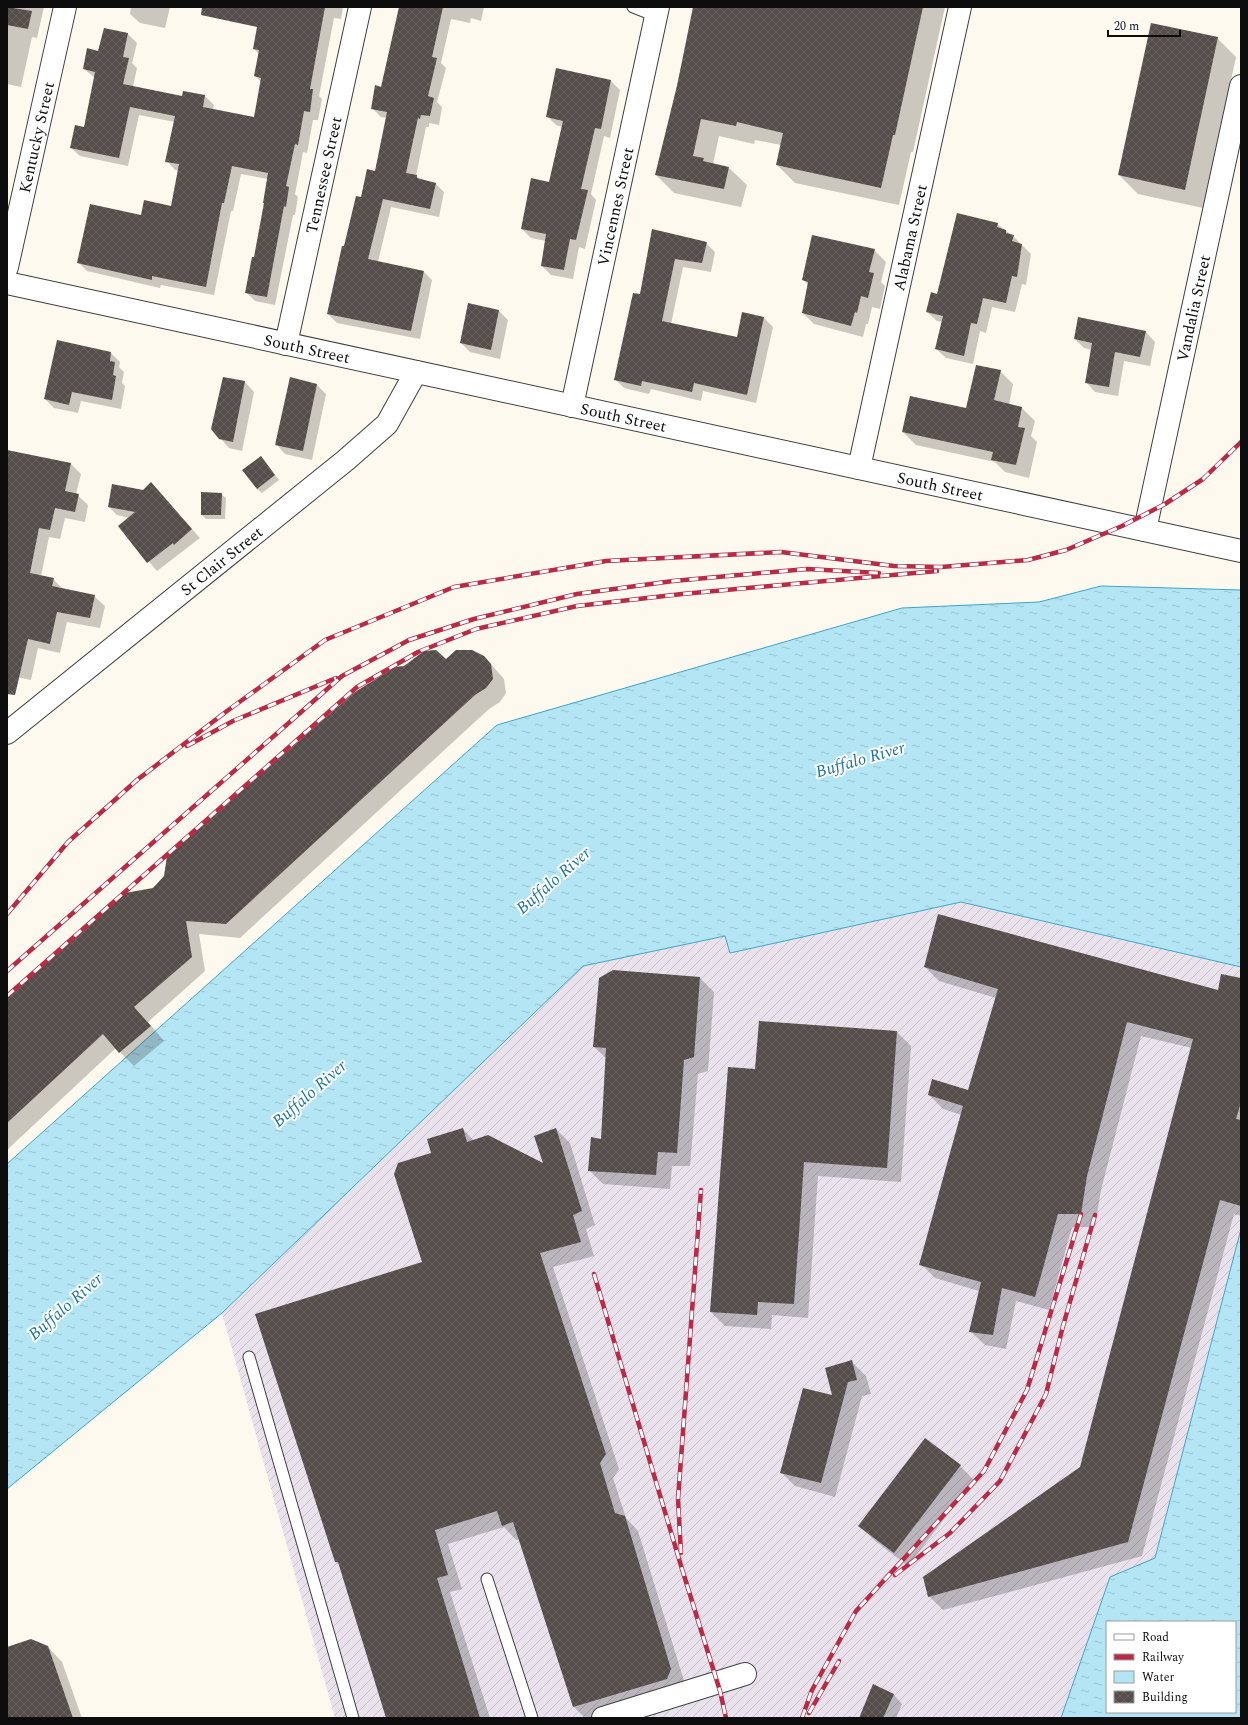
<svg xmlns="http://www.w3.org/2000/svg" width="1248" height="1725" font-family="Spectral,serif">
	<defs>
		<pattern id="industrial-furrows" width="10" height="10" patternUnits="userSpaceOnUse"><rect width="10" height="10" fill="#e9e2ec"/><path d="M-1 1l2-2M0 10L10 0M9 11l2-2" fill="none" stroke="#c7c1c9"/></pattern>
		<pattern id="water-ripples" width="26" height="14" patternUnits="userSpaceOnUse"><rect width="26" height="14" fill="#b4e5f4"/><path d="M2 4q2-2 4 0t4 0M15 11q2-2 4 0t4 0" fill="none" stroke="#9ac3d0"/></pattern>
		<pattern id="building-cross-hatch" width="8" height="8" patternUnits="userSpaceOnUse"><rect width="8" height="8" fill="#554d4a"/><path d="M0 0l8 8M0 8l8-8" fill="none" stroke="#686260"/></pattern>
	</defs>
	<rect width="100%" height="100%" fill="#fef9ee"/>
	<path fill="url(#industrial-furrows)" d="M 961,902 L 1241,967 L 1241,1229 L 1155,1558 L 1110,1577 L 1061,1718 L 335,1718 L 222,1313 L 583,966 L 725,936 L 730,953 Z"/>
	<g fill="url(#water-ripples)" stroke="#3ea5c8" fill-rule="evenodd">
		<path d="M 1101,586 L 1241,590 L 1241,967 L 961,902 L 730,953 L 725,936 L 583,966 L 222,1313 L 7,1489 L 7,1164 L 497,725 L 902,608 L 1039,602 Z"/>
		<path d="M 1241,1229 L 1241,1718 L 1061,1718 L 1110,1577 L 1155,1558 ZM 1107,1622 L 1235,1622 L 1235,1712 L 1107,1712 Z"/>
	</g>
	<g fill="#0003">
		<path d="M 7,7 L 44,7 L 37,38 L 32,37 L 21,87 L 7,84 Z"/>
		<path d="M 131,7 L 170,7 L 165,28 L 140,23 L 130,14 Z"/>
		<path d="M 268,7 L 343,7 L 341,19 L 334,18 L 319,96 L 322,99 L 318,120 L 313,120 L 307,153 L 303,152 L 295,194 L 298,197 L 295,215 L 293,215 L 275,305 L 255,301 L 246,292 L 255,258 L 265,204 L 268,179 L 241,174 L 233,211 L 231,211 L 214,295 L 161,285 L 160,288 L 87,271 L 78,262 L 142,216 L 172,208 L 179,171 L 175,170 L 167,161 L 175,122 L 139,115 L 128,166 L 80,156 L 71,148 L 85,128 L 95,78 L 84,69 L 99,52 L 105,29 L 128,34 L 137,43 L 132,63 L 137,68 L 133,87 L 183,97 L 184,92 L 205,96 L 214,105 L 213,110 L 255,118 L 261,82 L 255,76 L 259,54 L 254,49 Z"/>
		<path d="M 402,7 L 484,7 L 481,21 L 471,18 L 470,23 L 451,19 L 441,63 L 446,68 L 437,102 L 442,107 L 439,125 L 429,123 L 429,127 L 426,127 L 416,176 L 421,180 L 435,183 L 444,192 L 439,217 L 391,207 L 378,262 L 423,271 L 432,280 L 420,339 L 337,323 L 328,314 L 344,247 L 362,198 L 376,172 L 387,118 L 381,117 L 372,108 L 382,88 Z"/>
		<path d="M 695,7 L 945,7 L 913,152 L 911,152 L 899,205 L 795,183 L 777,165 L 781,145 L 755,140 L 754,144 L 719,136 L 713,164 L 729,168 L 747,185 L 741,207 L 674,193 L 656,175 Z"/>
		<path d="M 1217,38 L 1236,57 L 1203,208 L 1138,194 L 1119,175 Z"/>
		<path d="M 611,81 L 620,90 L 610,138 L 604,136 L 591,194 L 596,200 L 585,249 L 579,247 L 573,279 L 551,275 L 542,266 L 546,241 L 531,238 L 522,229 L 549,183 L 562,127 L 556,125 L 547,116 Z"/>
		<path d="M 997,224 L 1013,236 L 1031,254 L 1026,285 L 1022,284 L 1015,312 L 992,307 L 986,333 L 980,331 L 973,364 L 946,358 L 936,349 L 942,322 L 937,321 L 927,312 L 938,295 Z"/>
		<path d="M 653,230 L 706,243 L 715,252 L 711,272 L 683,267 L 671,324 L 738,338 L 764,318 L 773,327 L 756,403 L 703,391 L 701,401 L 651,389 L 649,394 L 624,388 L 615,379 L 641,296 Z"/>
		<path d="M 874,250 L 886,262 L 881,282 L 885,286 L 880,309 L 872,307 L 868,324 L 866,324 L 863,337 L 814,324 L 803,313 L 809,285 L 803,280 Z"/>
		<path d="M 469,304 L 499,311 L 508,320 L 500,359 L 470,352 L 461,343 Z"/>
		<path d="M 1146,332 L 1155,342 L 1150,366 L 1124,361 L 1118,396 L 1095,392 L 1086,382 L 1092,350 L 1084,348 L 1075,339 Z"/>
		<path d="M 111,353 L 120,362 L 119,367 L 124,372 L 122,383 L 125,386 L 121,409 L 81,401 L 78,413 L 54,408 L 45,399 Z"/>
		<path d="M 1000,371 L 1013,384 L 1009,405 L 1022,408 L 1035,421 L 1031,436 L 1037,442 L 1029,478 L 1005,472 L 995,462 L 916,445 L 903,432 L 967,409 Z"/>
		<path d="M 224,378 L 245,382 L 254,392 L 242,451 L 229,448 L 220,438 Z"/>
		<path d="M 317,385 L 326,394 L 312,460 L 285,454 L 276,444 Z"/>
		<path d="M 7,451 L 70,463 L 81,474 L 76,494 L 88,505 L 85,522 L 65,518 L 60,539 L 49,537 L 41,576 L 53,579 L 63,589 L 94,596 L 105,606 L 100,628 L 67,622 L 60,653 L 38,648 L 31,680 L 7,675 Z"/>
		<path d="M 265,462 L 279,480 L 262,493 L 257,489 Z"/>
		<path d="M 151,483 L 200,538 L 157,571 L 119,526 L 130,518 L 117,515 L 109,507 L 143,491 Z"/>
		<path d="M 221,494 L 226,498 L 225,519 L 206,519 L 202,515 Z"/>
		<path d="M 484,656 L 504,679 L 506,693 L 500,702 L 489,709 L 240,938 L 199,934 L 205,971 L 148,1022 L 164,1041 L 134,1066 L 116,1048 L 7,1150 L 7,1000 L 447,661 Z"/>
		<path d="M 925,967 L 1219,991 L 1241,979 L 1241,1216 L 1234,1214 L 1142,1556 L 943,1610 L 929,1596 L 1081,1467 L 1192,1048 L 1141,1036 L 1101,1190 L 1095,1227 L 1072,1227 L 1049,1310 L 1016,1301 L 1006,1349 L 985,1345 L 970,1331 L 979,1291 L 935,1278 L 921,1264 L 962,1115 L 943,1109 L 929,1095 L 969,1091 L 996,998 L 939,981 Z"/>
		<path d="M 700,978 L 714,992 L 708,1071 L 698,1074 L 690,1166 L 672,1166 L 670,1189 L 603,1184 L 589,1170 L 602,1140 L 606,1058 L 594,1047 Z"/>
		<path d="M 897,1032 L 911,1046 L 901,1182 L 818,1176 L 808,1318 L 772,1315 L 771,1329 L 725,1326 L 711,1312 L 756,1070 Z"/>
		<path d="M 463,1129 L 474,1141 L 545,1165 L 556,1129 L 570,1143 L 595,1225 L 586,1229 L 594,1256 L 553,1267 L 619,1469 L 613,1478 L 626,1518 L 638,1531 L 685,1684 L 597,1718 L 585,1718 L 574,1707 L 520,1539 L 516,1540 L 504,1527 L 448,1544 L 462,1589 L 450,1592 L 490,1718 L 387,1718 L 340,1566 L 336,1562 L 423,1263 L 433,1153 Z"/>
		<path d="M 852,1362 L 866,1376 L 871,1394 L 862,1396 L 835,1497 L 795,1486 L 781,1472 L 834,1397 Z"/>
		<path d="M 926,1440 L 960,1466 L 974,1480 L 908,1566 L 874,1540 L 860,1526 Z"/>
		<path d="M 48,1647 L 62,1662 L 82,1718 L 7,1718 L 7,1648 Z"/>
		<path d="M 893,1694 L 902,1704 L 896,1718 L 860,1718 Z"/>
		<path d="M 849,1716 L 856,1718 L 848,1718 Z"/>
	</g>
	<g fill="url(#building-cross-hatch)">
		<path d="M 7,7 L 32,11 L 28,29 L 7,25 Z"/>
		<path d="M 202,7 L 325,7 L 310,89 L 313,89 L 310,112 L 304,111 L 298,145 L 295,144 L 286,186 L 289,187 L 286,207 L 284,206 L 267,297 L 245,293 L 252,257 L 254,257 L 264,203 L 263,203 L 268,173 L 232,166 L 224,203 L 222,203 L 206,287 L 152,276 L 152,280 L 77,263 L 90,204 L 141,215 L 144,200 L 171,206 L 179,164 L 165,162 L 175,116 L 130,107 L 119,158 L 70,148 L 75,125 L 84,127 L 95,72 L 83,69 L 87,48 L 98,51 L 104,28 L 128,33 L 123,57 L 129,58 L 123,84 L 182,96 L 183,91 L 205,95 L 203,107 L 254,117 L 261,78 L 254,76 L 259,50 L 253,49 L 257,27 L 201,15 Z"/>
		<path d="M 399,7 L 443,7 L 432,57 L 437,58 L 428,96 L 434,98 L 430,116 L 421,115 L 420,119 L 418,118 L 406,173 L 417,175 L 417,178 L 436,183 L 430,209 L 383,199 L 368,259 L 424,271 L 411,331 L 327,314 L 342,246 L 344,246 L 356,196 L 361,197 L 367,169 L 375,171 L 387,112 L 371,109 L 375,85 L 381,87 Z"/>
		<path d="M 693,7 L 923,7 L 895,135 L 893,135 L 881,188 L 776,165 L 783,133 L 737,122 L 736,126 L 701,119 L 693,156 L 704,158 L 703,161 L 729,167 L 724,189 L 655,175 L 677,86 Z"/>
		<path d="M 1151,23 L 1218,37 L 1185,190 L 1118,175 Z"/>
		<path d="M 556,68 L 611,80 L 601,129 L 595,128 L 581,189 L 588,190 L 576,240 L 570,239 L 564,270 L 541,266 L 546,234 L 521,229 L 531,178 L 549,182 L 563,121 L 546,117 Z"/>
		<path d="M 957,213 L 998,223 L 997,227 L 1006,230 L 1006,233 L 1014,235 L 1012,241 L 1022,244 L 1017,277 L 1012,276 L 1006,303 L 983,298 L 977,324 L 971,323 L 964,356 L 935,349 L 943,316 L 926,312 L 931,292 L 937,294 Z"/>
		<path d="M 652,229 L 707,242 L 702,263 L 675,259 L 662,321 L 737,337 L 742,312 L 764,317 L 747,395 L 694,383 L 692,392 L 642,381 L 641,386 L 614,380 L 633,293 L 640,294 Z"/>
		<path d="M 812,235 L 875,249 L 869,272 L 874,273 L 868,298 L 861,296 L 857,313 L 855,312 L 851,326 L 802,313 L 808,282 L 802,280 Z"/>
		<path d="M 468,303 L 499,310 L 491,350 L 460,343 Z"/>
		<path d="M 1078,317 L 1146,331 L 1140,357 L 1115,352 L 1109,387 L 1085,383 L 1092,343 L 1074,339 Z"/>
		<path d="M 57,340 L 111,352 L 110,361 L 115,362 L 113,375 L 116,376 L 112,400 L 72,392 L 69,405 L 44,399 Z"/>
		<path d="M 976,365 L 1001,370 L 994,400 L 1022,407 L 1018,427 L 1025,428 L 1016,465 L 991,460 L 993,452 L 902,432 L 910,396 L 966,408 Z"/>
		<path d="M 223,377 L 245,381 L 233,442 L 219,439 L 211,429 Z"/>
		<path d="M 290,377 L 317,384 L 303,451 L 275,445 Z"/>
		<path d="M 7,450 L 71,463 L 65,491 L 79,494 L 75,512 L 55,508 L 50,530 L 39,528 L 30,573 L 54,578 L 52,586 L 95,595 L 90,618 L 57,612 L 50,644 L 28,639 L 15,695 L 7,694 Z"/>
		<path d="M 261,456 L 275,475 L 257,489 L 242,470 Z"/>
		<path d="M 151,482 L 192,529 L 174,545 L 173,543 L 147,563 L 118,526 L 135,512 L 108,507 L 112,484 L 143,490 Z"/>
		<path d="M 201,492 L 222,493 L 221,515 L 201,515 Z"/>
		<path d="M 436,650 L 446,659 L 456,650 L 472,650 L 484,656 L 491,664 L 493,679 L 486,688 L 475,695 L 226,924 L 186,921 L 192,957 L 134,1007 L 151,1026 L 119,1053 L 103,1034 L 7,1123 L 7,998 L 125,893 L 153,888 L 164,876 L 167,856 L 355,692 L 395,667 L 404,666 L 424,651 Z"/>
		<path d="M 938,914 L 1218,990 L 1221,974 L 1241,978 L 1241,1102 L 1236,1119 L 1241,1120 L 1241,1206 L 1220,1200 L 1128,1542 L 928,1597 L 923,1577 L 1080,1467 L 1193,1039 L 1127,1022 L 1087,1176 L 1081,1214 L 1058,1214 L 1035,1297 L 1002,1288 L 993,1335 L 969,1332 L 981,1282 L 919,1265 L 963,1106 L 928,1095 L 932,1079 L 968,1090 L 998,989 L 924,967 Z"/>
		<path d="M 613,970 L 700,977 L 694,1057 L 684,1060 L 677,1153 L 658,1152 L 656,1175 L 588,1171 L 591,1137 L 601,1139 L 606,1048 L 593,1047 L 599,978 Z"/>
		<path d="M 759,1021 L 897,1031 L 887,1168 L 804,1162 L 794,1304 L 758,1302 L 757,1315 L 710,1312 L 728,1067 L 755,1069 Z"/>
		<path d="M 463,1128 L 467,1142 L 488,1135 L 543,1163 L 534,1136 L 556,1128 L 582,1211 L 573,1215 L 581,1242 L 540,1253 L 606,1454 L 600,1463 L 615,1513 L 625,1516 L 671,1669 L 667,1679 L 573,1707 L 513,1522 L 502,1526 L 497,1511 L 435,1530 L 448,1575 L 437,1578 L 480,1718 L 386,1718 L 338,1562 L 335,1562 L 255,1314 L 422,1262 L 394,1174 L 398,1163 L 431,1153 L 427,1139 Z"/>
		<path d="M 852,1360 L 857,1380 L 848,1382 L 821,1483 L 780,1473 L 803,1388 L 832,1395 L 825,1368 Z"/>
		<path d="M 925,1438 L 961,1465 L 894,1553 L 858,1526 Z"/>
		<path d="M 31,1639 L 48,1646 L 73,1718 L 7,1718 L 7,1647 Z"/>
		<path d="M 873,1684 L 894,1694 L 883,1718 L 859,1718 Z"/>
	</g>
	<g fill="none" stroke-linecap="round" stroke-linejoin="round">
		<g stroke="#404040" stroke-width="13">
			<g id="lane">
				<path d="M 633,7 L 656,16"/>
				<path d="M 249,1357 L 353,1718"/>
				<path d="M 487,1579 L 532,1718"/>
			</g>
		</g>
		<g stroke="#404040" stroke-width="24">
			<g id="street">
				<path id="s1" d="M 7,267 L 65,7"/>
				<path id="s2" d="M 7,283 L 1241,551"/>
				<path id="s3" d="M 286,344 L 360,7"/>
				<path id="s4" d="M 572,406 L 658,7"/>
				<path id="s5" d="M 859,468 L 960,7"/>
				<path id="s6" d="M 1145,530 L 1241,86"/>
				<path id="s7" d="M 7,733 L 346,460 L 387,424 L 416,372"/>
				<path d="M 603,1718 L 745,1674"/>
			</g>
		</g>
		<use href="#lane" stroke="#fff" stroke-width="11"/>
		<use href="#street" stroke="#fff" stroke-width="22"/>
		<g stroke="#b82a45" stroke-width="4.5">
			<g id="rail">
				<path d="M 187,746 L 233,721 L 336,678"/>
				<path d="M 7,914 L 68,842 L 137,780 L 227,711 L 325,640 L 454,587 L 606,561 L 781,552 L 894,566 L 941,567 L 1028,560 L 1066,550 L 1122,526 L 1165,504 L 1203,479 L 1241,442"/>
				<path d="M 7,971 L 342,676 L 409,640 L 474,619 L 577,594 L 673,581 L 807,569 L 879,573"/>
				<path d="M 7,996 L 357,687 L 418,652 L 476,629 L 577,606 L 682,594 L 937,571"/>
				<path d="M 594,1274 L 682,1569 L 720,1691 L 726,1718"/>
				<path d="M 681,1553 L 678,1499 L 701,1190"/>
				<path d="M 895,1575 L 950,1533 L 1000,1481 L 1046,1394 L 1063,1326 L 1095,1215"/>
				<path d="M 809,1713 L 839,1661"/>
				<path d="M 802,1718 L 812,1690 L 856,1611 L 984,1471 L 1027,1390 L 1081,1214"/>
			</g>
		</g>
		<use href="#rail" stroke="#fff" stroke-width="3" stroke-dasharray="9" stroke-linecap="butt"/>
	</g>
	<g text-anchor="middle" stroke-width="4" stroke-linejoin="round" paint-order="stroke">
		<g font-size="16" fill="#0d0d0d" stroke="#fff">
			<text dy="6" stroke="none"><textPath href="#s1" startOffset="133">Kentucky Street</textPath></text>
			<text dy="6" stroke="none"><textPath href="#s3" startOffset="173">Tennessee Street</textPath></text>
			<text dy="6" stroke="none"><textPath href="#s4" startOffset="204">Vincennes Street</textPath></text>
			<text dy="6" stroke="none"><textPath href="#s5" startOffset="236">Alabama Street</textPath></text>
			<text dy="6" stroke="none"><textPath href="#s6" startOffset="227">Vandalia Street</textPath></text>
			<text dy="6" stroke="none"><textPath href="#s2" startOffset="307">South Street</textPath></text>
			<text dy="6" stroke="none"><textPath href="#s2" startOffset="631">South Street</textPath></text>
			<text dy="6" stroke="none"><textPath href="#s2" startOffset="955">South Street</textPath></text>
			<text dy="6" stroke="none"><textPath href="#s7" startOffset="275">St Clair Street</textPath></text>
		</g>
		<g font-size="17" font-style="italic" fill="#1b759b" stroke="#fff">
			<text transform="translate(860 759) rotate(-16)" y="6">Buffalo River</text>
			<text transform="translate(553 880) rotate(-41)" y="6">Buffalo River</text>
			<text transform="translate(309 1093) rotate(-41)" y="6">Buffalo River</text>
			<text transform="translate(65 1306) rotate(-41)" y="6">Buffalo River</text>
		</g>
	</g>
	<rect width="1248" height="1725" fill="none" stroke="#0d0d0d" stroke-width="16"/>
	<rect x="1106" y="1621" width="130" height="92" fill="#ffffff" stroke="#9e9e9e"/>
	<rect x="1114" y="1634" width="20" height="6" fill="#ffffff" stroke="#9e9e9e"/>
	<text x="1142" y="1641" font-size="12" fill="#0d0d0d">Road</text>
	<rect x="1114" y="1654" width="20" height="6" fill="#b82a45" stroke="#9e9e9e"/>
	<text x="1142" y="1661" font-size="12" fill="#0d0d0d">Railway</text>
	<rect x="1114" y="1671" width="20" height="12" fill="url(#water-ripples)" stroke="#9e9e9e"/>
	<text x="1142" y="1681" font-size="12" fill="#0d0d0d">Water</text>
	<rect x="1114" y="1691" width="20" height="12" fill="url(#building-cross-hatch)" stroke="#9e9e9e"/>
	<text x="1142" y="1701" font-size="12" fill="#0d0d0d">Building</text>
	<path d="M1108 30v6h72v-6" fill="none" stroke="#0d0d0d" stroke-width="2"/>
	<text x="1114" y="30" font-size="12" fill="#0d0d0d" stroke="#ffffff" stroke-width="3" paint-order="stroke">20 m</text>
</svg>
